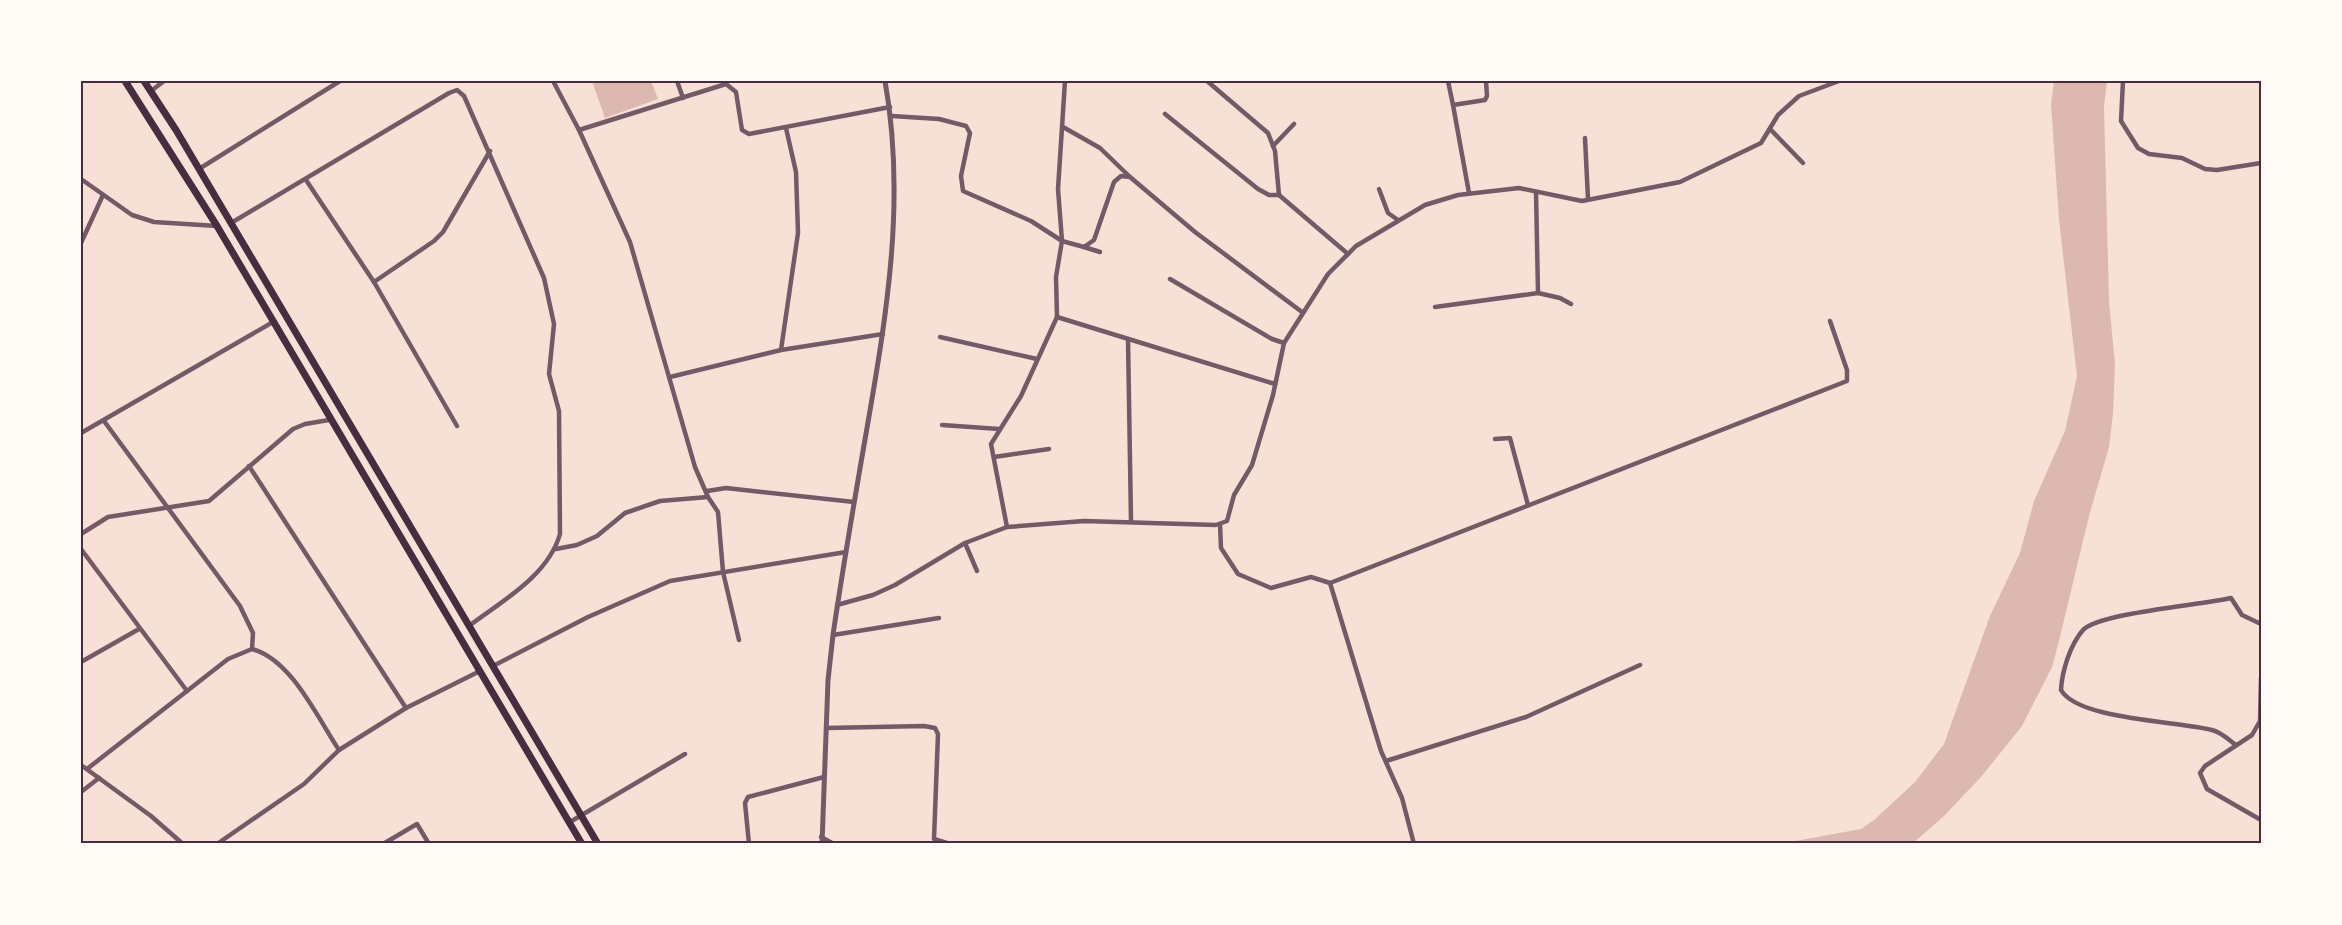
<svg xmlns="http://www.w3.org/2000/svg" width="2342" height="925" font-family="'Noto Sans',sans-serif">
	<rect width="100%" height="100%" fill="#f7e1d7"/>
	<g fill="#dcb8b0">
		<path d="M 592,81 L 651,81 L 658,99 L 605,118 Z"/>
		<path d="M 2054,81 L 2107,81 L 2104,106 L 2109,302 L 2115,364 L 2113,414 L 2109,447 L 2089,516 L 2059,641 L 2052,667 L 2022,726 L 1981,777 L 1944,816 L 1912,844 L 1779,844 L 1861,829 L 1874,820 L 1915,782 L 1944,744 L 1990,616 L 2020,553 L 2034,501 L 2065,431 L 2077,376 L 2059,220 L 2051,105 Z"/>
	</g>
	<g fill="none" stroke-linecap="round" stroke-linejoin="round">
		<g stroke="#755966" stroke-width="4.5">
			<path d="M 553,81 L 579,130 L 630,242 L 695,467 L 708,497 L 718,512 L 723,572 L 739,640"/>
			<path d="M 677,81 L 683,98"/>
			<path d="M 1065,81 L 1058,189 L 1062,241 L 1084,247 L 1094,240 L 1114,182 L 1121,176 L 1130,177 L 1195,232 L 1302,312"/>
			<path d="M 1207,81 L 1268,133 L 1275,151 L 1279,195 L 1348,254"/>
			<path d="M 1448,81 L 1453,105 L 1485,100 L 1487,96 L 1486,81"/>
			<path d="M 2123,81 L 2121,121 L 2138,148 L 2149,154 L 2182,158 L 2205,169 L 2217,170 L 2261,163"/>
			<path d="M 151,91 L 164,81"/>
			<path d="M 1453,105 L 1469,193"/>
			<path d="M 1165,114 L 1258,189 L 1269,195 L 1279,195"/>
			<path d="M 892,116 L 939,119 L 966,126 L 970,133 L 961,176 L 963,191 L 1031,221 L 1062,241 L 1056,277 L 1057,317 L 1021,396 L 991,444 L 1007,527"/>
			<path d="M 1063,127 L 1100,148 L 1130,177"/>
			<path d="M 579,130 L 726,84 L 736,92 L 742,130 L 749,134 L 890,107"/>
			<path d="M 1771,130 L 1803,163"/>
			<path d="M 1585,138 L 1588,199"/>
			<path d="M 1273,146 L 1294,124"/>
			<path d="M 199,169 L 340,81"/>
			<path d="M 81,179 L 132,215 L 154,222 L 217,226"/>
			<path d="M 306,180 L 374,282 L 457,426"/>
			<path d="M 1379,189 L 1388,213 L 1398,220"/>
			<path d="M 1536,192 L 1538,293 L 1560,298 L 1571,304"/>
			<path d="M 231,223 L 449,93 L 457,90 L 464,96 L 544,278 L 554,324 L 549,374 L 559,411 L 560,534 C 548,576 502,601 469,626"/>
			<path d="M 81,243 L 103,195"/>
			<path d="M 1084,247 L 1100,252"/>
			<path d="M 1170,279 L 1272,339 L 1284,343"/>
			<path d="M 374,282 L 434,241 L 443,232 L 490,151"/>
			<path d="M 1435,307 L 1538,293"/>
			<path d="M 1057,317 L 1275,384"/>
			<path d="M 940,337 L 1037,359"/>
			<path d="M 1128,339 L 1131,521"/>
			<path d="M 781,350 L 798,233 L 796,172 L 786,128"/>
			<path d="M 670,377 L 781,350 L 883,334"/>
			<path d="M 104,421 L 240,606 L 253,633 L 252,649"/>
			<path d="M 942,425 L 999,429"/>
			<path d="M 81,433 L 273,322"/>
			<path d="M 1495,439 L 1510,438 L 1528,505"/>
			<path d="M 994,457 L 1049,449"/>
			<path d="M 249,466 L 406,708"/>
			<path d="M 707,491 L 726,488 L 854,502"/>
			<path d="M 1220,524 L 1221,548 L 1238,574 L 1271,588 L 1311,577 L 1330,583 L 1381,751 L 1402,798 L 1414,844"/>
			<path d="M 81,534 L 108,517 L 209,501 L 293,429 L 305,424 L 329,420"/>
			<path d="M 965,543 L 977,571"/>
			<path d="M 81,549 L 187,691"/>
			<path d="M 556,549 L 577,545 L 597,536 L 625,513 L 660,501 L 708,497"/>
			<path d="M 1330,583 L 1847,381 L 1847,370 L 1830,321"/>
			<path d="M 837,605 L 873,595 L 895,585 L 965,543 L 1007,527 L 1084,521 L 1216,525 L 1227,521 L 1234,495 L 1252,465 L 1273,395 L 1284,343 L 1328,274 L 1356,246 L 1425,205 L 1458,195 L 1519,188 L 1582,201 L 1680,182 L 1761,143 L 1778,115 L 1799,96 L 1839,81"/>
			<path d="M 833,635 L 939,618"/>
			<path d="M 81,662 L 139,629"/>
			<path d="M 493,666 L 588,617 L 670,581 L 846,552"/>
			<path d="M 2261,678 L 2260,721 L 2252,735 L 2205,766 L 2200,773 L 2207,789 L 2261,820"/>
			<path d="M 826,728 L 924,726 L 935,728 L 938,734 L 934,839 L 950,844"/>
			<path d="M 2236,745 C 2229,740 2221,732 2212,730 C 2179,721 2078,720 2061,690 C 2062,671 2070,645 2083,630 C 2098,613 2202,605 2231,598 L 2242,615 L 2261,624"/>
			<path d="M 1386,761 L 1526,717 L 1640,665"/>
			<path d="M 81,765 L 151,816 L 183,844"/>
			<path d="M 87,769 L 228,659 L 252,649 C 291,659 317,717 339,750"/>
			<path d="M 81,792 L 99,778"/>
			<path d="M 570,822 L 685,754"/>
			<path d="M 821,837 L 834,844"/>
			<path d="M 217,844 L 304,784 L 339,750 L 406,708 L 478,672"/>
			<path d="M 383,844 L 417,824 L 429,844"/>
			<path d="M 749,844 L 745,803 L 748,797 L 824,777"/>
		</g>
		<path stroke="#755966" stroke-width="5" d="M 822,844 L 828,680 L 833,635 C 843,566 855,497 867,428 C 887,313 906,198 885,81"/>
		<g stroke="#4a2c40" stroke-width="7">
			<path d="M 125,81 L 217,226 L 582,844"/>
			<path d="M 144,81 L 176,130 L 598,844"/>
		</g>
	</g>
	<rect width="2342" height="925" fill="none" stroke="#fffaf5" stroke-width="165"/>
	<rect x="82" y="82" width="2178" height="760" fill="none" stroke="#4a2c40" stroke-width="2"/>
</svg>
